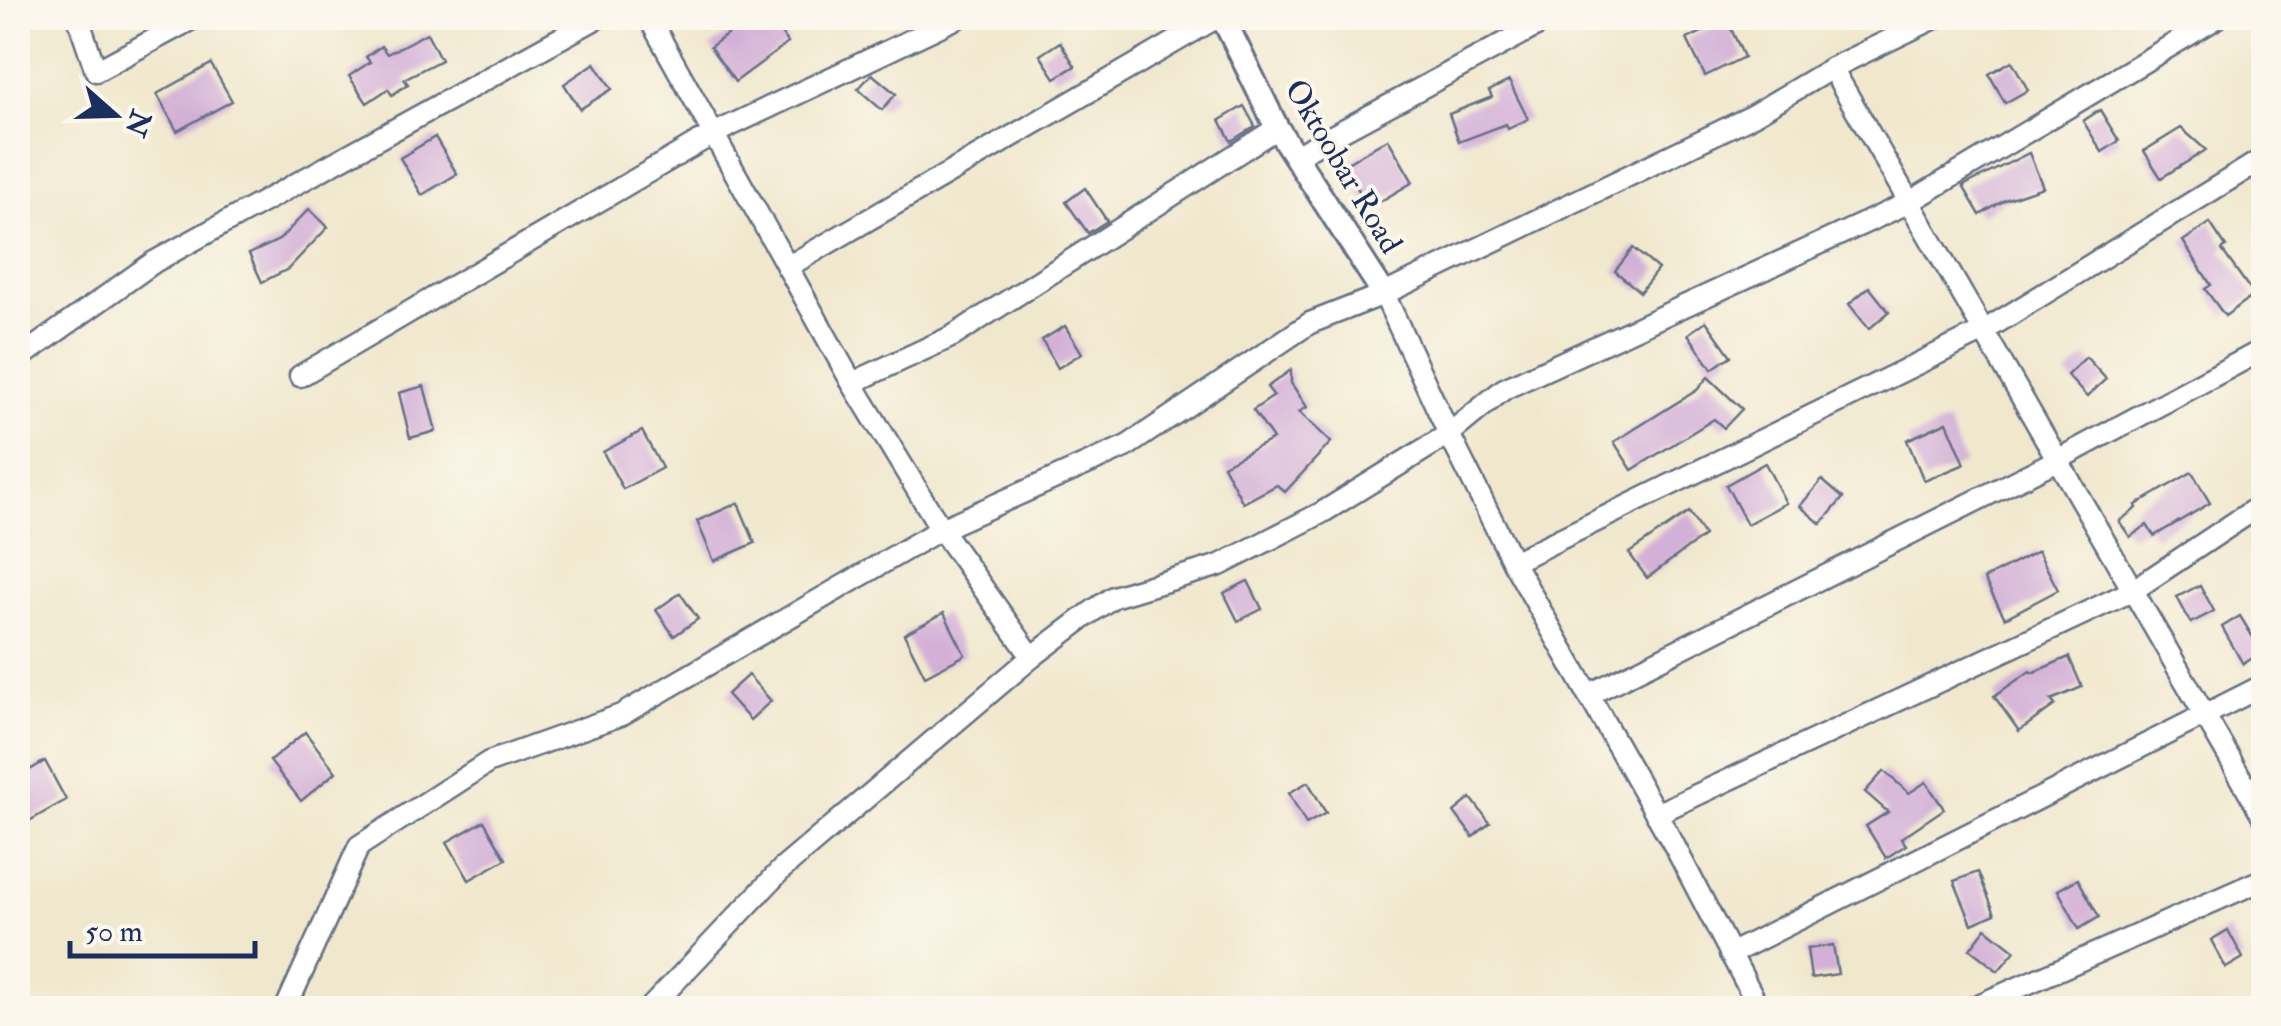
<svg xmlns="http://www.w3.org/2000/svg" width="2281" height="1026" font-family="'IM FELL Double Pica',serif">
	<rect width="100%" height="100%" fill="#fbf7ec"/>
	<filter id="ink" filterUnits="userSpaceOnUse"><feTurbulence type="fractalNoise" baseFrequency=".01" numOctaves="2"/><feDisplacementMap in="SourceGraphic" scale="20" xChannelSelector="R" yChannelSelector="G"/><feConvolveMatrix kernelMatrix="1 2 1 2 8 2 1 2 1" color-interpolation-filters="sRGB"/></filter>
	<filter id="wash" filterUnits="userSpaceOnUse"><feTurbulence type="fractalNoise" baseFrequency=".0048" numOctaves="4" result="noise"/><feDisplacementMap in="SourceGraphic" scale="40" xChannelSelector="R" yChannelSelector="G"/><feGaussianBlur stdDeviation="2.25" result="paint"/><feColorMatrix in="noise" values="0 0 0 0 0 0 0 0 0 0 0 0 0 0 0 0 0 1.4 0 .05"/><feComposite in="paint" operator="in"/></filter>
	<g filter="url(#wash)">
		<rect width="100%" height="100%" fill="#f0e8cd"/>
		<g id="blocks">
			<g fill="#d3b0d7">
				<path d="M 750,18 L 770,18 L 788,43 L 735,82 L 710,47 Z"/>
				<path d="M 1727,20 L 1744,57 L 1705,76 L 1687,39 Z"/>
				<path d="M 427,33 L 441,60 L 404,79 L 408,84 L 392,95 L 388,89 L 367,103 L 349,76 L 370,62 L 366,57 L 381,46 L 387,54 Z"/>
				<path d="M 1060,42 L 1075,66 L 1055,78 L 1040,55 Z"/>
				<path d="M 2012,61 L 2028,90 L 2005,103 L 1989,74 Z"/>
				<path d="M 595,63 L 612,89 L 580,109 L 564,84 Z"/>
				<path d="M 211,64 L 232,101 L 177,131 L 157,94 Z"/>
				<path d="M 872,74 L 896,94 L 882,110 L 858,89 Z"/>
				<path d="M 1509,81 L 1528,119 L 1508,129 L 1506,124 L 1459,142 L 1449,114 L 1492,97 L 1489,91 Z"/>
				<path d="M 1244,106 L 1255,126 L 1231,141 L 1220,120 Z"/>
				<path d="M 2100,110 L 2119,141 L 2102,152 L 2083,121 Z"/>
				<path d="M 2181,128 L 2206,150 L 2161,178 L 2144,151 Z"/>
				<path d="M 435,137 L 457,174 L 422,195 L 400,158 Z"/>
				<path d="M 1388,139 L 1413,182 L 1369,208 L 1344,165 Z"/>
				<path d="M 2029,153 L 2043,187 L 2005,200 L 1980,215 L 1963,186 Z"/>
				<path d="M 1085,188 L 1107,221 L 1088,233 L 1066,202 Z"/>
				<path d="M 309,209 L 328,227 L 288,269 L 262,282 L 249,254 L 279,240 Z"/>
				<path d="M 2210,223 L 2226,247 L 2222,250 L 2254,295 L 2225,316 L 2205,289 L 2211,285 L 2183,241 Z"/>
				<path d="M 1633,248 L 1658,269 L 1640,292 L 1615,271 Z"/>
				<path d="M 1869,287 L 1889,312 L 1869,329 L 1849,304 Z"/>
				<path d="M 1706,321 L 1731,356 L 1712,369 L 1688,334 Z"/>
				<path d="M 1065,326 L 1082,353 L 1058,368 L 1042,340 Z"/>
				<path d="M 2086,357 L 2106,379 L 2087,397 L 2067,375 Z"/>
				<path d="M 1291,370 L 1291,383 L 1307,407 L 1299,412 L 1331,442 L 1285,492 L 1277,485 L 1243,503 L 1223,465 L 1273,439 L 1253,410 L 1274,396 L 1267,387 Z"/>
				<path d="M 1708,377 L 1742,409 L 1724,428 L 1714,419 L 1632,470 L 1614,442 L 1697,390 Z"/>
				<path d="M 424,386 L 436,431 L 410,438 L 399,393 Z"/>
				<path d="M 1947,422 L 1965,464 L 1924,481 L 1907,440 Z"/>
				<path d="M 642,431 L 662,468 L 623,489 L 603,452 Z"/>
				<path d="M 1765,463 L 1786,503 L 1747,524 L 1726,485 Z"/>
				<path d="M 2192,472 L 2210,503 L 2154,536 L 2147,525 L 2130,537 L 2119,521 L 2137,508 L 2136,505 Z"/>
				<path d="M 1822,480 L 1843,498 L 1821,524 L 1800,506 Z"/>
				<path d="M 738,503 L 755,543 L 714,561 L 697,521 Z"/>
				<path d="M 1689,512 L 1704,536 L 1647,578 L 1629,553 Z"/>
				<path d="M 2038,551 L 2058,590 L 2005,618 L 1984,579 Z"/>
				<path d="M 1248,581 L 1262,609 L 1238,621 L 1224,593 Z"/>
				<path d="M 2200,585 L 2214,611 L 2191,623 L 2177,597 Z"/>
				<path d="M 680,593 L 698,619 L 674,636 L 656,610 Z"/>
				<path d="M 944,613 L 965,655 L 925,676 L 904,634 Z"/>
				<path d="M 2240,616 L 2262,652 L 2243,664 L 2222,627 Z"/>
				<path d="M 2069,657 L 2082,687 L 2051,700 L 2055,705 L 2019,731 L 1994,696 L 2030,671 L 2032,673 Z"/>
				<path d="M 748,675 L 771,701 L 750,720 L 727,694 Z"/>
				<path d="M 305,732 L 336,772 L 301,801 L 270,761 Z"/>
				<path d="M 45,761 L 66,800 L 29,821 L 18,800 L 18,777 Z"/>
				<path d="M 1884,771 L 1909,793 L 1926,782 L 1944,809 L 1901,838 L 1906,845 L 1886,858 L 1866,826 L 1888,812 L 1865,792 Z"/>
				<path d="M 1308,782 L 1326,813 L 1306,824 L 1289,793 Z"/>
				<path d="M 1471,798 L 1490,823 L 1473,837 L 1454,812 Z"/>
				<path d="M 484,821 L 506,859 L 469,880 L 447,842 Z"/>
				<path d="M 1978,872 L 1995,914 L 1972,924 L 1954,881 Z"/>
				<path d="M 2078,879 L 2099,917 L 2079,929 L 2058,890 Z"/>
				<path d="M 1986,928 L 2015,951 L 1998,971 L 1970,949 Z"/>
				<path d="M 2228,930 L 2243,958 L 2226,968 L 2211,940 Z"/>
				<path d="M 1833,945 L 1838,974 L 1811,978 L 1807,949 Z"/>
			</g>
		</g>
	</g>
	<g filter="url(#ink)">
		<use href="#blocks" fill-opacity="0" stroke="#667085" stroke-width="2.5"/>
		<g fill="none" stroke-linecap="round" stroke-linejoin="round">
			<g stroke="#667085" stroke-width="25">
				<g id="minor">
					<path d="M 78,18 L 96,71 L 194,18"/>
					<path d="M 649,18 L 852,383 L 941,529 L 1032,657"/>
					<path d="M 1832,68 L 2264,818"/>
					<path d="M 1295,156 L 1551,18"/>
					<path d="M 787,267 L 1216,18"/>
					<path d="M 18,359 L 154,262 L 597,18"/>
					<path d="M 300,376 L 713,134 L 957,18"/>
					<path d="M 852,383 L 953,336 L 1277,128"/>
					<path d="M 1513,562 L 1982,332 L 2264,158"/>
					<path d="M 1588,695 L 2057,460 L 2264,349"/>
					<path d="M 1656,814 L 2132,591 L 2264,503"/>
					<path d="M 1730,954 L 2264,685"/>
					<path d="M 286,1008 L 359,846 L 489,762 L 621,715 L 941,529 L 1127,446 L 1310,323 L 1384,294"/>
					<path d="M 650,1008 L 782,869 L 1032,657 L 1090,613 L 1113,597 L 1220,565 L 1323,512 L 1449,434 L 1384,294 L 1748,118 L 1832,68 L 1935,18"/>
					<path d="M 1759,1008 L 1674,845 L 1513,562 L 1449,434 L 1504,389 L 1908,203 L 2217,18"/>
					<path d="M 1972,1008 L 2264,879"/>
				</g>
			</g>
			<g stroke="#667085" stroke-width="28">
				<path id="tertiary" d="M 1223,18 L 1277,128 L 1384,294"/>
			</g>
			<use href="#minor" stroke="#fff" stroke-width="20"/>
			<use href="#tertiary" stroke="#fff" stroke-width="22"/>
		</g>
	</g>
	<g text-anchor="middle" stroke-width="8" stroke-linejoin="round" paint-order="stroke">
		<g font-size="32" fill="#1b2f5e" stroke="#fbf7ec">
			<text transform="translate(1344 166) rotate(59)" y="11">Oktoobar Road</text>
		</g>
	</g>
	<rect width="2281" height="1026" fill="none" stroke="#fbf7ec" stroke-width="60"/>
	<g transform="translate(115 115) rotate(110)" stroke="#fbf7ec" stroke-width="8" paint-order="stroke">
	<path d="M0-8L18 38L0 25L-18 38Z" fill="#1b2f5e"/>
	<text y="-15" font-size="28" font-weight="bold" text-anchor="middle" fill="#1b2f5e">N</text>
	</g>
	<path d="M70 941v15h185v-15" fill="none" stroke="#1b2f5e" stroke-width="5"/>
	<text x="85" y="941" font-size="30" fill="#1b2f5e" stroke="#fbf7ec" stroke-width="8" paint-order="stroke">50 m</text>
</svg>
